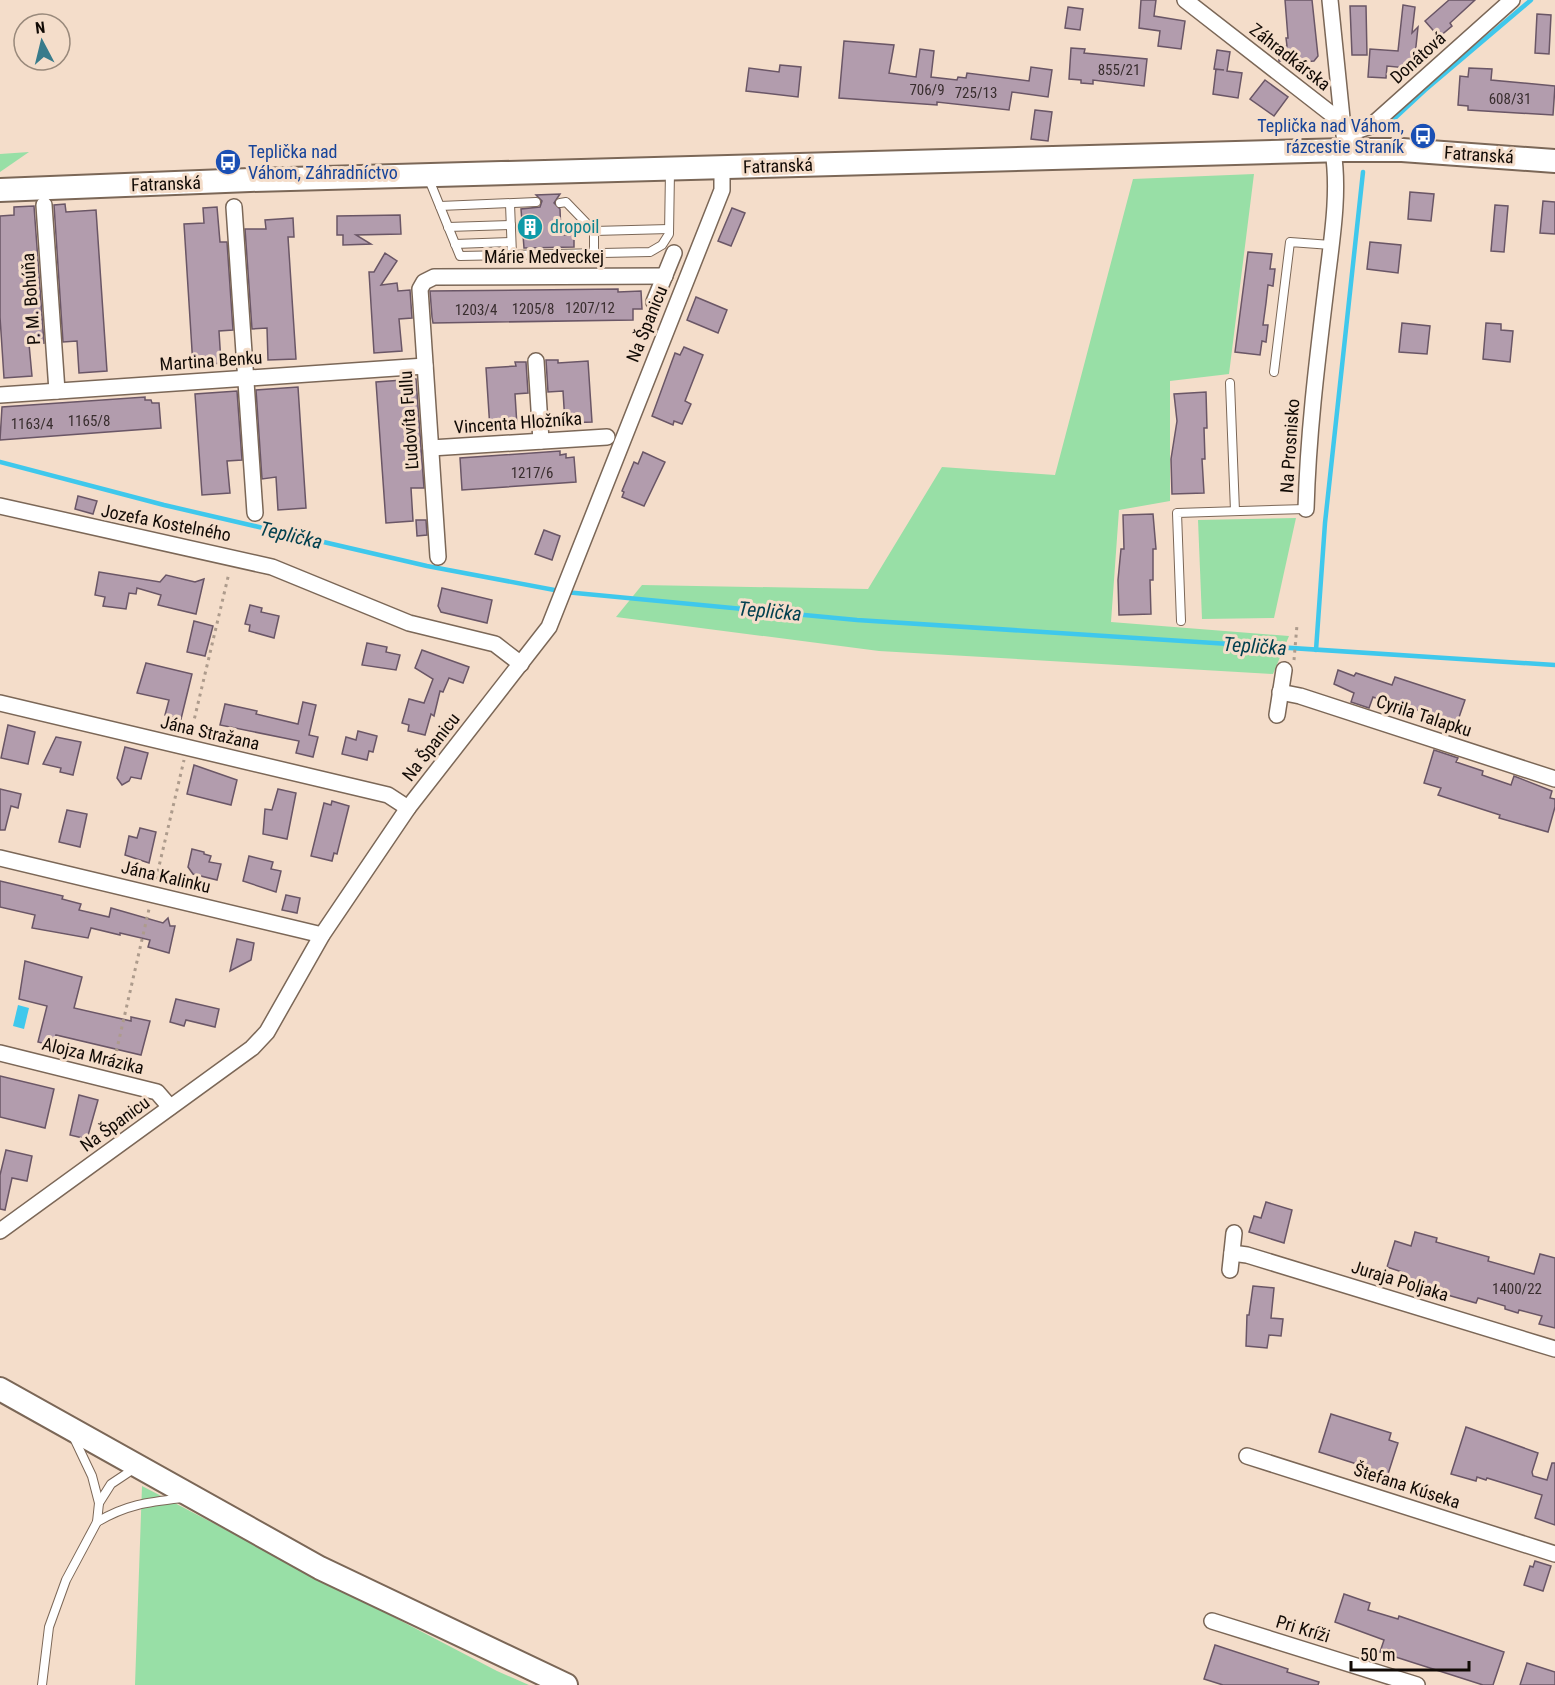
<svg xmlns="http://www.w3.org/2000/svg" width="1555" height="1685" font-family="'Roboto Condensed',sans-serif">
	<rect width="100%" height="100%" fill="#f4ddca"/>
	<g fill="#98dfa6">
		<path d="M 29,152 L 0,172 L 0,154 Z"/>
		<path d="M 1254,174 L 1229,374 L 1170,381 L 1170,501 L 1119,510 L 1111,622 L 1289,636 L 1273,674 L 879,651 L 616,617 L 642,585 L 868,589 L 942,467 L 1055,475 L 1133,179 Z"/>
		<path d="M 1296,518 L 1274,618 L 1202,619 L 1198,520 Z"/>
		<path d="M 142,1486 L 497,1671 L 529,1685 L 135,1685 Z"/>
	</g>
	<path fill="#3fc8ec" d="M 18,1005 L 29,1008 L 24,1029 L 13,1026 Z"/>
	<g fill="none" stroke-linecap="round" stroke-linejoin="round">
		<g stroke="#3fc8ec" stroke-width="4.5">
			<path d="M 1383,129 L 1425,90 L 1531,0"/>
			<path d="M 0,462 L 164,505 L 427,566 L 565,592 L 857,620 L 1555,665"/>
			<path d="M 1316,650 L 1325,523 L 1363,172"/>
		</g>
	</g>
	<g fill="#b29cad" stroke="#6a5666" stroke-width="1.5">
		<path d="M 1141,0 L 1156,0 L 1154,16 L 1185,21 L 1181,49 L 1158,46 L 1160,31 L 1139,28 Z"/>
		<path d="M 1285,0 L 1312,0 L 1318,56 L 1314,61 L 1289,63 L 1288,61 L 1279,61 L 1278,47 L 1287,46 L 1286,38 L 1288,38 Z"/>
		<path d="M 1449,0 L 1475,0 L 1450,23 L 1452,26 L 1439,37 L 1425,21 Z"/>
		<path d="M 1403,5 L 1415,7 L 1412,33 L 1418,27 L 1414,65 L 1407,64 L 1407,68 L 1387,66 L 1386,78 L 1368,77 L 1370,49 L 1398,51 Z"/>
		<path d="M 1350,6 L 1366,6 L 1367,55 L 1352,55 Z"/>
		<path d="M 1068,7 L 1083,9 L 1080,30 L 1065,28 Z"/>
		<path d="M 1537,14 L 1551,15 L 1549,54 L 1535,53 Z"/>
		<path d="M 844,41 L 894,45 L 889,73 L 916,77 L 920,49 L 934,51 L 931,77 L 957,80 L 958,77 L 966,78 L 967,73 L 1029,81 L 1031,67 L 1052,70 L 1048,97 L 1012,92 L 1009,110 L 937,102 L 937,105 L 839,98 Z"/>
		<path d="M 1071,48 L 1085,49 L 1084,53 L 1147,59 L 1144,86 L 1093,80 L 1093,84 L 1081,83 L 1081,80 L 1069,79 Z"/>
		<path d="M 1217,50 L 1230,52 L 1227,71 L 1242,73 L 1238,98 L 1213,94 L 1216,69 L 1224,70 L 1214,69 Z"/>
		<path d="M 780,65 L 801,67 L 798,97 L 746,91 L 749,68 L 779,72 Z"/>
		<path d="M 1469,68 L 1492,69 L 1491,80 L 1555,86 L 1553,115 L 1468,110 L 1468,106 L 1458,105 L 1460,76 L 1468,77 Z"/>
		<path d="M 1265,80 L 1288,97 L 1274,116 L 1250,99 Z"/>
		<path d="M 1035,110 L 1052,112 L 1048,141 L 1031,139 Z"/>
		<path d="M 1410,192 L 1434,194 L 1431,221 L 1408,219 Z"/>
		<path d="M 560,194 L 554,203 L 560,209 L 561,235 L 574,235 L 574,247 L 524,248 L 521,209 L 540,207 L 542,201 L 536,195 Z"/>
		<path d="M 1543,201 L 1555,202 L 1555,234 L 1540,233 Z"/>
		<path d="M 65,204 L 66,212 L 96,210 L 107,371 L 79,373 L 77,341 L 63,342 L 54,205 Z"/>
		<path d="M 1495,205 L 1508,206 L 1504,252 L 1491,251 Z"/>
		<path d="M 34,206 L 44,343 L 29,344 L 32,376 L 4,378 L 0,317 L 0,216 L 14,215 L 14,207 Z"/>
		<path d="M 217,207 L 220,242 L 227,242 L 233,330 L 219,331 L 221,363 L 193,366 L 184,224 L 204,223 L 203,208 Z"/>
		<path d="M 732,208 L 745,213 L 731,246 L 718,241 Z"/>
		<path d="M 400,215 L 401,234 L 356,235 L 371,244 L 343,245 L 343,235 L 337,235 L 337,216 Z"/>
		<path d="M 293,218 L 294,237 L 288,237 L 296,359 L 268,360 L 267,328 L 252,329 L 245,229 L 266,229 L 265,220 Z"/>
		<path d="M 1370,242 L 1401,245 L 1398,273 L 1367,269 Z"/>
		<path d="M 1248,252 L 1272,254 L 1270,269 L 1275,269 L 1273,286 L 1268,285 L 1266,303 L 1263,325 L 1268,325 L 1266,342 L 1262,341 L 1260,355 L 1235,352 Z"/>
		<path d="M 385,253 L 397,261 L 381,285 L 397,283 L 398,291 L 410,290 L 412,318 L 399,319 L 402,351 L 374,353 L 369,272 L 374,272 Z"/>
		<path d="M 618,289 L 618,292 L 641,291 L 642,309 L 633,309 L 633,320 L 433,323 L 432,317 L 430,291 Z"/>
		<path d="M 696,297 L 727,310 L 718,333 L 687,320 Z"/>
		<path d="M 1402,323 L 1430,326 L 1427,354 L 1399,352 Z"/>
		<path d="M 1486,323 L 1501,324 L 1501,330 L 1513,331 L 1510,362 L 1483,359 Z"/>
		<path d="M 684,347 L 703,355 L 685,401 L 691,404 L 682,424 L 674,421 L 673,425 L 652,416 L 675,353 L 680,355 Z"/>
		<path d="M 546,360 L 558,360 L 558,363 L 588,361 L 592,422 L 565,423 L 563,391 L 548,392 Z"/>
		<path d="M 515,362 L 526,362 L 528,393 L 515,394 L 517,426 L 490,429 L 486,368 L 516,366 Z"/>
		<path d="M 416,379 L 424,488 L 411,488 L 413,521 L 386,523 L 376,382 Z"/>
		<path d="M 298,387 L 306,508 L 278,510 L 276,477 L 262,479 L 256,390 Z"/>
		<path d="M 237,391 L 242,460 L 227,461 L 230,493 L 202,495 L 195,394 Z"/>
		<path d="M 1206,392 L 1207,428 L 1204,428 L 1205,459 L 1202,459 L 1204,493 L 1172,494 L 1171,459 L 1177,421 L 1174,394 Z"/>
		<path d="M 145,397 L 145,400 L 151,400 L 152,403 L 159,403 L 161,428 L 0,440 L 2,407 Z"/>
		<path d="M 560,451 L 560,455 L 566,454 L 566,458 L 574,457 L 576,482 L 462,490 L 460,458 Z"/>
		<path d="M 643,452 L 665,462 L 644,506 L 622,497 L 624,492 L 622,491 L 634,462 L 638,464 Z"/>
		<path d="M 78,496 L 97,501 L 93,514 L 75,509 Z"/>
		<path d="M 1153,514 L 1156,549 L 1153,549 L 1153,580 L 1150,580 L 1151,614 L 1119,615 L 1118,580 L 1121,549 L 1124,549 L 1123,515 Z"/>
		<path d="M 416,520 L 426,520 L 427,535 L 417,536 Z"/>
		<path d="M 544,530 L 560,536 L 552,560 L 535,554 Z"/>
		<path d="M 99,572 L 160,582 L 166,575 L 195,582 L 204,579 L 196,614 L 158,605 L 161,595 L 137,588 L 136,594 L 129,593 L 126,609 L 103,606 L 105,597 L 95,595 Z"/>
		<path d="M 442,588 L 492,600 L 487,623 L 441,612 L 438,606 Z"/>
		<path d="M 250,605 L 262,608 L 261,612 L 279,616 L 274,638 L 249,631 L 250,625 L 245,624 Z"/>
		<path d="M 194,621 L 213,626 L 205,656 L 187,652 Z"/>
		<path d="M 367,643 L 387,647 L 386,652 L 400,655 L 396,670 L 362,665 Z"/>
		<path d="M 422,650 L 469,667 L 463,683 L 449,678 L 443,692 L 440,691 L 434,716 L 431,714 L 425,735 L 408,731 L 409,725 L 402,723 L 409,699 L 424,703 L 433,679 L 415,668 Z"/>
		<path d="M 146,663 L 192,674 L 181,719 L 165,715 L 169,700 L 137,693 Z"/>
		<path d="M 1338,670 L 1354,676 L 1356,673 L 1392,685 L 1395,677 L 1465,700 L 1456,726 L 1440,721 L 1441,718 L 1415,709 L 1414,713 L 1373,697 L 1369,708 L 1351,702 L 1354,693 L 1334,684 Z"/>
		<path d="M 303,702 L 316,705 L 309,735 L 318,737 L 313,757 L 296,753 L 299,741 L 220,725 L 225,704 L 257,711 L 256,714 L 298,724 Z"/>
		<path d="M 8,725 L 35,732 L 28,764 L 1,758 Z"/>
		<path d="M 358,731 L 377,736 L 373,752 L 369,751 L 367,760 L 342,754 L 346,737 L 356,740 Z"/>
		<path d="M 56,737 L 81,742 L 73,775 L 60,772 L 61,768 L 43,764 Z"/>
		<path d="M 125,747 L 148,753 L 141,779 L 131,777 L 129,781 L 122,785 L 117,778 Z"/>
		<path d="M 1434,750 L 1458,758 L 1456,762 L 1483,771 L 1482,775 L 1511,785 L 1514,776 L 1552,791 L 1550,798 L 1555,799 L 1555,807 L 1548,832 L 1499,818 L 1500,815 L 1438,795 L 1441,788 L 1424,783 Z"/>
		<path d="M 194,765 L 237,780 L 231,805 L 187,794 Z"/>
		<path d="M 0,789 L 21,794 L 18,808 L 11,806 L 5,830 L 0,830 Z"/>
		<path d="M 278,789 L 296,793 L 287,839 L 263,834 L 265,809 L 272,810 Z"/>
		<path d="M 332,801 L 349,806 L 337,854 L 334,853 L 332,861 L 311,856 L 324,803 L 331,805 Z"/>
		<path d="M 67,810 L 87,814 L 80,847 L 59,842 Z"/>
		<path d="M 140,828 L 156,832 L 149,863 L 125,855 L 129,836 L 137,838 Z"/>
		<path d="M 192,849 L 204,852 L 204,854 L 211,856 L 209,862 L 221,864 L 217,880 L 193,874 L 188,867 Z"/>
		<path d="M 249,856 L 273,862 L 271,869 L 281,871 L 276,892 L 243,881 Z"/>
		<path d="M 0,881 L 63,896 L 62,899 L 81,904 L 79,910 L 109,917 L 111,908 L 163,923 L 168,918 L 170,926 L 175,926 L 169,953 L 148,947 L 150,940 L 120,933 L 120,935 L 91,928 L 88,938 L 32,928 L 35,915 L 0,907 Z"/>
		<path d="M 286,895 L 300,898 L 297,913 L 282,910 Z"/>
		<path d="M 237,939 L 254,943 L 251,960 L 230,971 Z"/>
		<path d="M 25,961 L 82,977 L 74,1008 L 131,1021 L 131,1017 L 150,1021 L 141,1055 L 56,1035 L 54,1046 L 38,1042 L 47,1006 L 19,999 Z"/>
		<path d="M 176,999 L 219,1009 L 215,1027 L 186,1020 L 184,1026 L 170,1022 Z"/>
		<path d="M 0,1076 L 54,1089 L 45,1128 L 0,1117 Z"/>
		<path d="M 79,1095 L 98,1100 L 87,1139 L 70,1135 Z"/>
		<path d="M 6,1150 L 32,1156 L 27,1181 L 12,1178 L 5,1210 L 0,1209 L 0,1175 Z"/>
		<path d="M 1266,1202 L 1292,1210 L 1284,1243 L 1249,1232 L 1254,1216 L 1261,1218 Z"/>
		<path d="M 1415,1232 L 1437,1238 L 1436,1242 L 1489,1257 L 1488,1261 L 1534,1274 L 1540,1254 L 1555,1258 L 1555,1328 L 1539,1324 L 1542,1316 L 1519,1310 L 1518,1313 L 1505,1309 L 1505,1306 L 1478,1298 L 1476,1303 L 1433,1291 L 1434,1287 L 1400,1277 L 1402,1272 L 1387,1267 L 1395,1241 L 1411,1246 Z"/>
		<path d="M 1253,1286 L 1274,1288 L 1271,1318 L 1283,1319 L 1281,1336 L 1269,1335 L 1267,1348 L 1246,1346 L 1247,1315 L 1249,1315 Z"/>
		<path d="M 1331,1414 L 1391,1433 L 1389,1440 L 1398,1443 L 1388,1474 L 1319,1452 Z"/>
		<path d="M 1466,1427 L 1538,1453 L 1532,1472 L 1533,1476 L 1547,1480 L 1552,1463 L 1555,1463 L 1555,1525 L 1535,1518 L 1542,1495 L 1487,1478 L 1486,1480 L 1477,1477 L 1476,1481 L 1451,1474 Z"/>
		<path d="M 1535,1561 L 1551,1566 L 1543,1591 L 1524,1585 L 1530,1566 L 1533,1567 Z"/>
		<path d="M 1344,1594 L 1370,1603 L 1368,1610 L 1398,1619 L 1399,1616 L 1504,1652 L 1493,1685 L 1483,1685 L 1380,1652 L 1384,1640 L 1335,1622 Z"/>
		<path d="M 1215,1645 L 1288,1669 L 1287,1672 L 1319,1682 L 1318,1685 L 1223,1685 L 1204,1679 Z"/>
		<path d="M 1527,1663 L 1555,1672 L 1555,1685 L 1520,1685 Z"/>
	</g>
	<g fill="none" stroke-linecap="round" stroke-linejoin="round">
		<g stroke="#7b6757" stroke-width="10">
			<g id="lane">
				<path d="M 428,177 L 460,256 L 650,252 L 662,245 L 669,234 L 670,171"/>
				<path d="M 560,203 L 566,202 L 594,231 L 669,229"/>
				<path d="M 510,204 L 512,255"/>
				<path d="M 440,206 L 536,202"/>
				<path d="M 448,227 L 511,225"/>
				<path d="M 594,231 L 594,253"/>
				<path d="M 455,244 L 511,242"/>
				<path d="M 1274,372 L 1290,242 L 1331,245"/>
				<path d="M 1230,383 L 1235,511"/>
				<path d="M 1181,621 L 1177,513 L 1306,509"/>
				<path d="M 74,1438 L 92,1476 L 99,1503"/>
				<path d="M 97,1522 C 127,1504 149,1502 184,1498"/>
				<path d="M 42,1685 L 49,1627 L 66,1580 L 97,1522 L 99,1503 L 111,1484 L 135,1468"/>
			</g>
		</g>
		<g stroke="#7b6757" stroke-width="18">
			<g id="street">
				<path d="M 1185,0 L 1343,123"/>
				<path d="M 1330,0 L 1343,128"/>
				<path d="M 1344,135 L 1371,126 L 1512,0"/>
				<path d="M 44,205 L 57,391"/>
				<path d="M 234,207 L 255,513"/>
				<path d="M 654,302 L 674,253"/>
				<path d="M 536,361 L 541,441"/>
				<path d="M 0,395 L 425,366"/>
				<path d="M 431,448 L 607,437"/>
				<path d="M 0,506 L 272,567 L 409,623 L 495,644 L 521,664"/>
				<path d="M 1306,509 C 1308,435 1317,362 1326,288 C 1331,244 1340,194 1333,151"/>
				<path d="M 438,557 L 420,289 L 424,282 L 434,277 L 665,276"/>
				<path d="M 1280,692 L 1300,696 L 1555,779"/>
				<path d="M 0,703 L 388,795 L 408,808"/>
				<path d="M 1277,715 L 1284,670"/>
				<path d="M 0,858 L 322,935"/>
				<path d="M 0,1053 L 157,1092 L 170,1107"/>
				<path d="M 0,1231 L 252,1048 L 267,1032 L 322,935 L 408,808 L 549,627 L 722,190 L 722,167"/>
				<path d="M 1232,1253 L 1247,1255 L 1555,1349"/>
				<path d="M 1230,1270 L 1234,1233"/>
				<path d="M 1247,1456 L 1555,1554"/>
				<path d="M 1212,1621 L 1417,1685"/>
			</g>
		</g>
		<g stroke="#7b6757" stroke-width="26">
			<g id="secondary">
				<path d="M 0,190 L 250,180 L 1345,150 L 1402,150 L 1555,161"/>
				<path d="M 0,1389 L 320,1568 L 566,1685"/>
			</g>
		</g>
		<g stroke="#ad9b8c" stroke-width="3" stroke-dasharray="3 4.5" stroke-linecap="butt">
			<path d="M 1294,660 L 1297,625"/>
			<path d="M 191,733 L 229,573"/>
			<path d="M 156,879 L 184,760"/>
			<path d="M 113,1066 L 149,909"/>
		</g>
		<use href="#lane" stroke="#fff" stroke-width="8"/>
		<use href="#street" stroke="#fff" stroke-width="15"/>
		<use href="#secondary" stroke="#fff" stroke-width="22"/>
	</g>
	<defs>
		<g id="bus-disc" transform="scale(1.35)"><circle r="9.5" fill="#1a4fb4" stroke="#f4ddca"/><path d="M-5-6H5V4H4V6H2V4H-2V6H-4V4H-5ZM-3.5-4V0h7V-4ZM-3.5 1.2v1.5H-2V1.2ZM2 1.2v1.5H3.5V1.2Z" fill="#fff"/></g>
		<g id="building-disc" transform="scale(1.35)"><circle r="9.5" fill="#0f9aa8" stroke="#f4ddca"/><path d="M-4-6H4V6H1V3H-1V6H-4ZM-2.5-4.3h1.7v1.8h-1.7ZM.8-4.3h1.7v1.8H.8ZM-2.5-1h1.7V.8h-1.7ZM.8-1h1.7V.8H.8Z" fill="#fff"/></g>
	</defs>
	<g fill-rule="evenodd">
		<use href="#bus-disc" x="1423" y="136"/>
		<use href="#bus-disc" x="228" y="162"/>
		<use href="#building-disc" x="530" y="227"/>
	</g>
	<g text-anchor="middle" stroke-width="6" stroke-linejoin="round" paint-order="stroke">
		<g font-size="15" fill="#392e2f">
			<text x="1119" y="75">855/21</text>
			<text x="927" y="95">706/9</text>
			<text x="976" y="98">725/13</text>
			<text x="1510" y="104">608/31</text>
			<text x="590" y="313">1207/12</text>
			<text x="533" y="314">1205/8</text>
			<text x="476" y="315">1203/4</text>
			<text x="89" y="426">1165/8</text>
			<text x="32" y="429">1163/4</text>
			<text x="532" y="478">1217/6</text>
			<text x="1517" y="1294">1400/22</text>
		</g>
		<g font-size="18" fill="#110a05" stroke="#f4ddca">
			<text transform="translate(1290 57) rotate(38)" y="6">Záhradkárska</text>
			<text transform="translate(1418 58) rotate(-42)" y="6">Donátová</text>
			<text transform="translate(1479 155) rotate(4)" y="6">Fatranská</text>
			<text transform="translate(778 166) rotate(-2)" y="6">Fatranská</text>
			<text transform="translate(166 184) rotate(-2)" y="6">Fatranská</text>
			<text x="544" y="263">Márie Medveckej</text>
			<text transform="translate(31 299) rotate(-94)" y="6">P. M. Bohúňa</text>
			<text transform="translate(647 324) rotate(-68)" y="6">Na Španicu</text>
			<text transform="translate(211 361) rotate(-4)" y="6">Martina Benku</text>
			<text transform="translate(409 420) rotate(-94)" y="6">Ľudovíta Fullu</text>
			<text transform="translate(518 423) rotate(-4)" y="6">Vincenta Hložníka</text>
			<text transform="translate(1290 446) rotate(-86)" y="6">Na Prosnisko</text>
			<text transform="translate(166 523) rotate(11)" y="6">Jozefa Kostelného</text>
			<text transform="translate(1424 716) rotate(18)" y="6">Cyrila Talapku</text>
			<text transform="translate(210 733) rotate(13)" y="6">Jána Stražana</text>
			<text transform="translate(431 747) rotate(-52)" y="6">Na Španicu</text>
			<text transform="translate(166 877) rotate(13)" y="6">Jána Kalinku</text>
			<text transform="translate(93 1056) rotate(14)" y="6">Alojza Mrázika</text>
			<text transform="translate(115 1124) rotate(-36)" y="6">Na Španicu</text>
			<text transform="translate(1400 1281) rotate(17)" y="6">Juraja Poljaka</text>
			<text transform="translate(1407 1486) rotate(18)" y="6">Štefana Kúseka</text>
			<text transform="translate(1303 1629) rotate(17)" y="6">Pri Kríži</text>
		</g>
		<g font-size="18" fill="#164399" stroke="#f4ddca" text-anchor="end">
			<text x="1404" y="132">Teplička nad Váhom,<tspan x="1404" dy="21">rázcestie Straník</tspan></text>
			<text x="248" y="158" text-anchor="start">Teplička nad<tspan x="248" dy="21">Váhom, Záhradníctvo</tspan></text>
		</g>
		<g font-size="18" fill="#0d838f" stroke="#f4ddca" text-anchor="start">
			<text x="550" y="233">dropoil</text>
		</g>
		<g font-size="20" font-style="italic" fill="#02404f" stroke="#f4ddca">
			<text transform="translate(291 535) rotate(13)" y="7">Teplička</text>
			<text transform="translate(770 611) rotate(5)" y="7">Teplička</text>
			<text transform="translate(1255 646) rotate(4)" y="7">Teplička</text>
		</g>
	</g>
	<g transform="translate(42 42) rotate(353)"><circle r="28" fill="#f4ddca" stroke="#99897b" stroke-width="1.5"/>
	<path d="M0-4.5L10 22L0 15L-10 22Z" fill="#387b8b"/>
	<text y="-9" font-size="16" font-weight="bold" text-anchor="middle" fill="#110a05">N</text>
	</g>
	<path d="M1351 1661v9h118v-9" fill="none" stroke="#110a05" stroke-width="3"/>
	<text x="1360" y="1661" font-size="18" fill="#110a05" stroke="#f4ddca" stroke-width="4.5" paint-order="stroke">50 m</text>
</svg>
